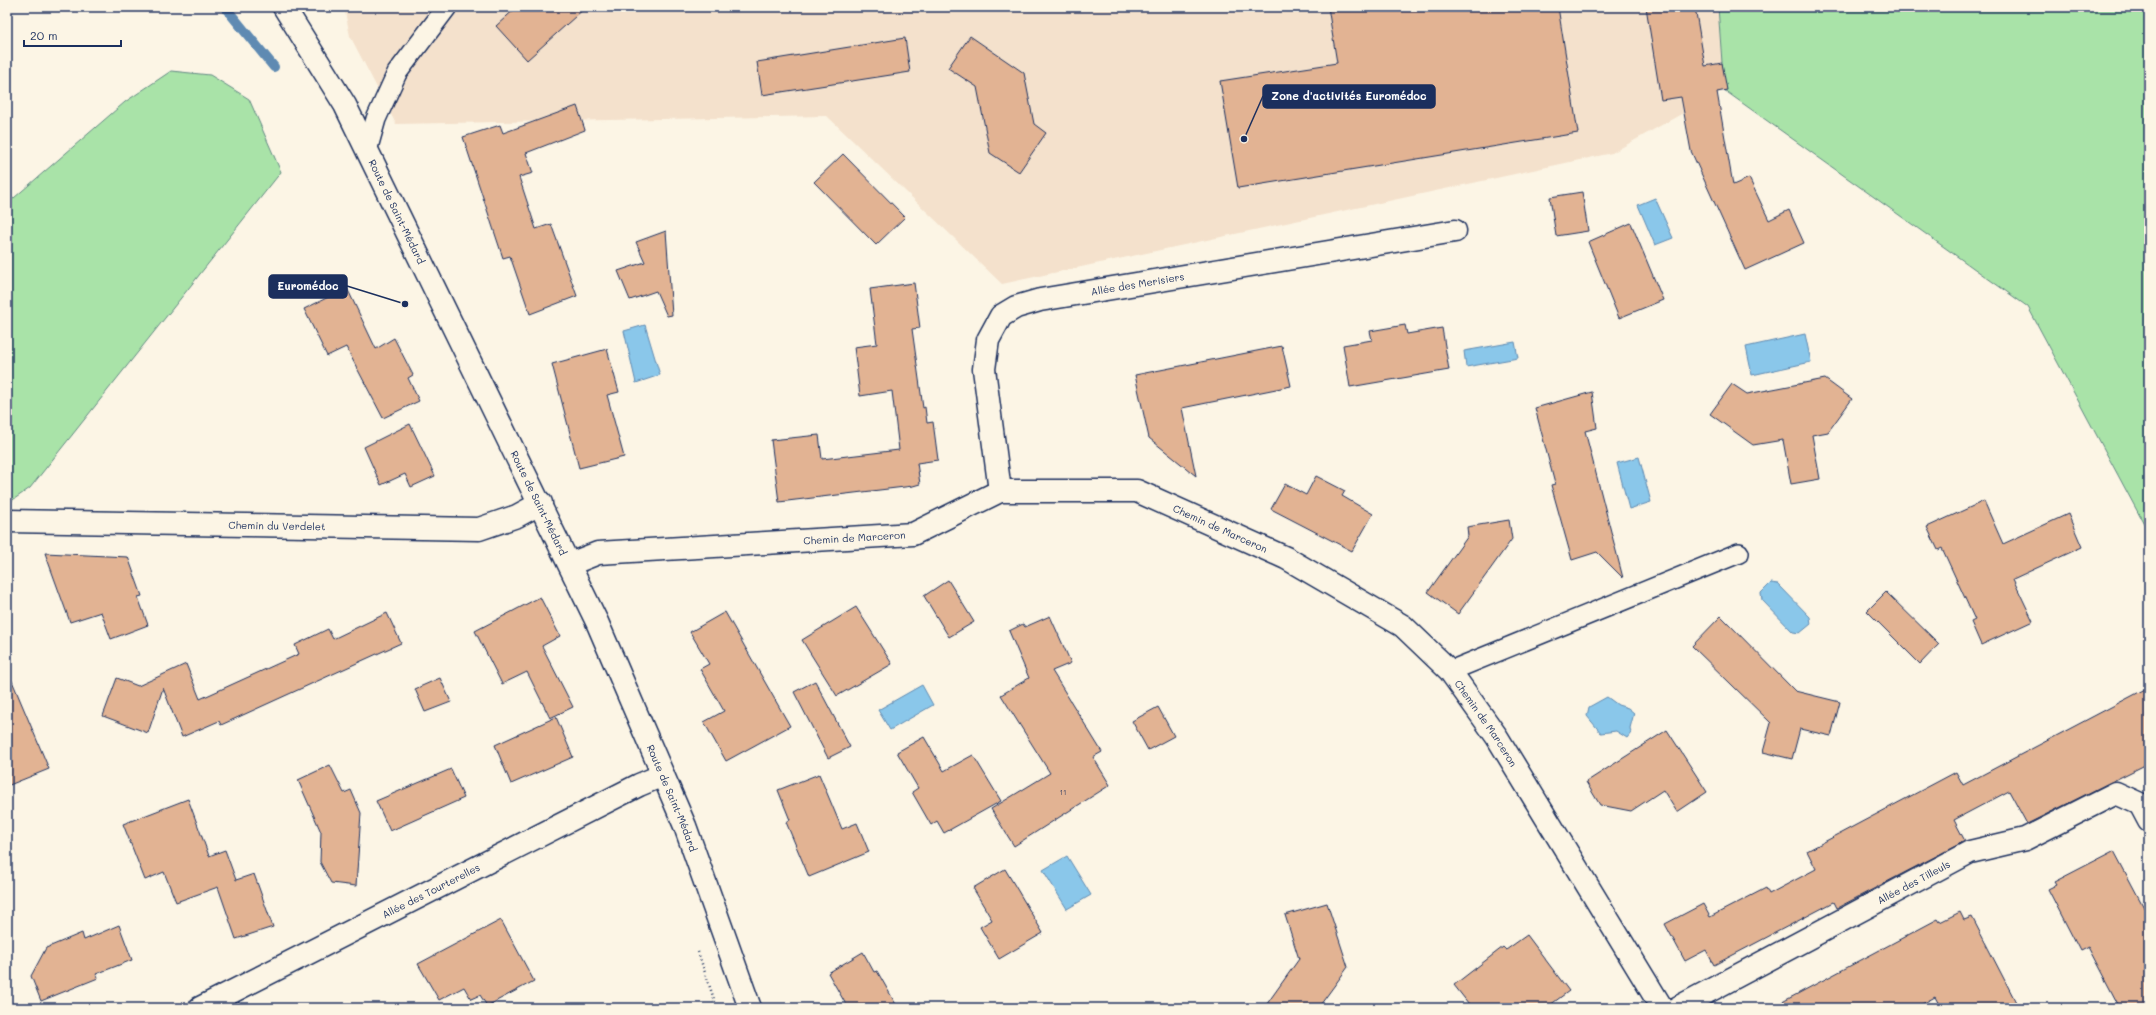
<svg xmlns="http://www.w3.org/2000/svg" width="2156" height="1015" font-family="Mali,sans-serif">
	<rect width="100%" height="100%" fill="#fcf5e5"/>
	<filter id="ink" filterUnits="userSpaceOnUse"><feTurbulence type="fractalNoise" baseFrequency=".025" numOctaves="2"/><feDisplacementMap in="SourceGraphic" scale="8" xChannelSelector="R" yChannelSelector="G"/><feConvolveMatrix kernelMatrix="1 2 1 2 8 2 1 2 1" color-interpolation-filters="sRGB"/></filter>
	<g filter="url(#ink)">
		<path fill="#f4e1cc" d="M 344,7 L 1718,7 L 1724,90 L 1612,153 L 1002,284 L 827,116 L 396,124 L 350,36 Z"/>
		<g fill="#a9e3a8" stroke="#628983">
			<path d="M 1718,7 L 2149,7 L 2149,533 L 2028,307 L 1724,90 Z"/>
			<path d="M 171,71 L 210,75 L 249,99 L 281,172 L 30,488 L 7,504 L 7,204 L 125,102 Z"/>
		</g>
		<g fill="#8ac7ea" stroke="#5e8ab2">
			<path d="M 1655,198 L 1673,238 L 1655,245 L 1638,205 Z"/>
			<path d="M 645,325 L 660,375 L 636,383 L 624,331 Z"/>
			<path d="M 1805,334 L 1811,362 L 1752,375 L 1746,347 Z"/>
			<path d="M 1515,342 L 1518,358 L 1466,367 L 1464,351 Z"/>
			<path d="M 1639,457 L 1651,502 L 1629,509 L 1617,463 Z"/>
			<path d="M 1771,583 L 1778,584 L 1810,617 L 1811,624 L 1800,633 L 1793,632 L 1762,600 L 1761,593 Z"/>
			<path d="M 922,685 L 933,705 L 890,730 L 878,710 Z"/>
			<path d="M 1607,697 L 1618,705 L 1628,708 L 1634,713 L 1630,728 L 1631,733 L 1627,738 L 1616,731 L 1601,733 L 1587,716 L 1589,707 Z"/>
			<path d="M 1067,856 L 1091,895 L 1067,909 L 1043,870 Z"/>
		</g>
		<g fill="none" stroke-linecap="round" stroke-linejoin="round">
			<path stroke="#5e8ab2" stroke-width="10" d="M 225,7 L 274,67"/>
		</g>
		<g fill="#e2b393" stroke="#1b2f5e">
			<path d="M 517,7 L 586,7 L 527,60 L 496,26 Z"/>
			<path d="M 1328,7 L 1558,7 L 1578,133 L 1238,188 L 1220,81 L 1337,63 Z"/>
			<path d="M 1646,7 L 1695,7 L 1705,66 L 1722,63 L 1727,90 L 1717,92 L 1733,185 L 1749,178 L 1769,220 L 1789,210 L 1804,243 L 1745,270 L 1691,151 L 1681,97 L 1661,100 Z"/>
			<path d="M 970,36 L 1024,73 L 1034,124 L 1046,133 L 1019,172 L 990,153 L 977,87 L 948,68 Z"/>
			<path d="M 905,38 L 910,72 L 762,95 L 757,62 Z"/>
			<path d="M 577,106 L 585,130 L 526,153 L 533,173 L 519,177 L 536,229 L 551,224 L 577,296 L 530,314 L 510,256 L 503,258 L 463,137 L 500,125 L 503,133 Z"/>
			<path d="M 843,154 L 905,217 L 876,245 L 814,182 Z"/>
			<path d="M 1582,192 L 1588,231 L 1556,236 L 1550,197 Z"/>
			<path d="M 1631,223 L 1663,300 L 1619,318 L 1588,242 Z"/>
			<path d="M 666,231 L 672,315 L 667,316 L 656,291 L 630,300 L 618,271 L 645,262 L 636,242 Z"/>
			<path d="M 914,283 L 920,328 L 912,329 L 923,408 L 925,407 L 927,423 L 933,422 L 938,460 L 917,463 L 920,484 L 913,486 L 779,502 L 771,440 L 819,435 L 822,459 L 899,450 L 892,391 L 860,396 L 854,347 L 877,344 L 870,289 Z"/>
			<path d="M 347,288 L 376,349 L 394,338 L 413,375 L 408,378 L 419,401 L 383,418 L 346,347 L 327,356 L 304,309 Z"/>
			<path d="M 1405,325 L 1407,334 L 1442,328 L 1449,370 L 1350,387 L 1343,345 L 1372,340 L 1370,331 Z"/>
			<path d="M 1282,346 L 1291,386 L 1182,408 L 1196,476 L 1149,438 L 1135,375 Z"/>
			<path d="M 607,349 L 619,392 L 607,395 L 624,457 L 579,468 L 552,364 Z"/>
			<path d="M 1825,379 L 1852,399 L 1828,432 L 1812,435 L 1820,479 L 1791,484 L 1783,440 L 1753,445 L 1710,414 L 1732,384 L 1747,394 Z"/>
			<path d="M 1592,392 L 1597,428 L 1585,431 L 1623,578 L 1597,552 L 1572,560 L 1551,485 L 1555,484 L 1535,408 Z"/>
			<path d="M 410,424 L 435,476 L 411,487 L 405,474 L 381,485 L 364,447 Z"/>
			<path d="M 1316,476 L 1345,491 L 1342,496 L 1373,514 L 1352,551 L 1271,509 L 1285,484 L 1306,495 Z"/>
			<path d="M 1984,501 L 2003,544 L 2068,514 L 2082,547 L 2013,579 L 2033,621 L 1981,645 L 1971,622 L 1975,620 L 1942,548 L 1938,550 L 1927,527 Z"/>
			<path d="M 1509,520 L 1512,539 L 1458,614 L 1428,592 L 1468,536 L 1467,527 Z"/>
			<path d="M 45,553 L 128,557 L 142,596 L 138,597 L 148,625 L 111,639 L 101,612 L 70,622 Z"/>
			<path d="M 948,580 L 974,622 L 949,637 L 924,596 Z"/>
			<path d="M 1886,592 L 1939,644 L 1920,664 L 1867,611 Z"/>
			<path d="M 540,597 L 560,636 L 542,646 L 573,707 L 550,718 L 527,672 L 502,684 L 475,631 Z"/>
			<path d="M 856,607 L 892,664 L 837,696 L 802,640 Z"/>
			<path d="M 725,612 L 790,726 L 726,761 L 704,722 L 724,711 L 700,669 L 709,664 L 690,632 Z"/>
			<path d="M 387,613 L 401,643 L 221,725 L 219,721 L 182,737 L 163,688 L 148,733 L 103,716 L 117,678 L 138,686 L 186,664 L 200,699 L 299,654 L 295,645 L 328,629 L 333,639 Z"/>
			<path d="M 1050,616 L 1071,663 L 1052,671 L 1102,752 L 1093,757 L 1110,785 L 1014,846 L 991,809 L 1050,773 L 1001,695 L 1029,678 L 1009,631 L 1023,624 L 1025,627 Z"/>
			<path d="M 1721,616 L 1795,691 L 1840,702 L 1831,736 L 1800,729 L 1792,759 L 1763,752 L 1771,723 L 1692,646 Z"/>
			<path d="M 7,669 L 49,769 L 7,786 Z"/>
			<path d="M 440,678 L 451,702 L 425,712 L 415,689 Z"/>
			<path d="M 815,681 L 850,747 L 828,758 L 794,692 Z"/>
			<path d="M 2149,687 L 2149,763 L 2027,824 L 2009,791 L 1954,820 L 1965,841 L 1837,908 L 1834,902 L 1714,965 L 1706,950 L 1685,961 L 1665,924 L 1703,904 L 1710,917 L 1766,888 L 1769,894 L 1816,869 L 1807,851 L 1956,772 L 1963,785 Z"/>
			<path d="M 1158,707 L 1174,736 L 1148,750 L 1132,721 Z"/>
			<path d="M 556,717 L 573,757 L 511,784 L 495,745 Z"/>
			<path d="M 1667,730 L 1707,792 L 1677,812 L 1663,790 L 1631,811 L 1600,805 L 1586,782 Z"/>
			<path d="M 924,737 L 944,771 L 973,755 L 1001,801 L 944,833 L 937,821 L 931,825 L 912,792 L 918,788 L 897,752 Z"/>
			<path d="M 330,765 L 344,793 L 351,790 L 361,813 L 356,886 L 331,883 L 320,862 L 321,832 L 298,780 Z"/>
			<path d="M 451,769 L 464,798 L 390,831 L 376,801 Z"/>
			<path d="M 819,774 L 842,829 L 857,823 L 869,852 L 809,877 L 786,822 L 790,820 L 778,790 Z"/>
			<path d="M 188,799 L 209,856 L 225,850 L 236,880 L 254,874 L 273,927 L 236,939 L 218,887 L 176,902 L 164,872 L 145,880 L 123,824 Z"/>
			<path d="M 2114,851 L 2149,917 L 2149,1008 L 2120,1008 L 2088,947 L 2080,951 L 2048,889 L 2056,885 L 2054,882 Z"/>
			<path d="M 1005,869 L 1043,933 L 999,959 L 980,927 L 992,920 L 973,888 Z"/>
			<path d="M 1327,903 L 1348,967 L 1318,1008 L 1264,1008 L 1299,959 L 1285,915 Z"/>
			<path d="M 1960,912 L 1964,920 L 1972,917 L 2019,1008 L 1941,1008 L 1935,997 L 1915,1008 L 1771,1008 L 1938,919 L 1940,922 Z"/>
			<path d="M 501,920 L 534,981 L 487,1006 L 480,995 L 471,999 L 464,987 L 439,1000 L 418,964 Z"/>
			<path d="M 119,925 L 132,960 L 96,974 L 98,978 L 41,1001 L 31,976 L 46,948 L 82,933 L 84,940 Z"/>
			<path d="M 1527,935 L 1569,991 L 1546,1008 L 1472,1008 L 1454,985 L 1503,947 L 1506,950 Z"/>
			<path d="M 863,952 L 874,972 L 877,971 L 898,1008 L 848,1008 L 828,973 Z"/>
		</g>
		<g fill="none" stroke-linecap="round" stroke-linejoin="round">
			<g stroke="#1b2f5e" stroke-width="22">
				<g id="service">
					<path d="M 367,151 L 376,119 L 397,73 L 447,7"/>
					<path d="M 1450,671 L 1739,553"/>
				</g>
			</g>
			<g stroke="#1b2f5e" stroke-width="25">
				<g id="minor">
					<path id="s1" d="M 1000,491 L 984,369 L 988,340 L 1001,316 L 1016,307 L 1040,300 L 1455,231"/>
					<path id="s2" d="M 7,521 L 479,529 L 517,516 L 541,503"/>
					<path id="s3" d="M 570,564 L 598,553 L 913,534 L 1000,491 L 1137,491 L 1286,558 L 1403,626 L 1450,671 L 1497,737 L 1662,1008"/>
					<path id="s4" d="M 200,1008 L 639,785 L 663,775"/>
					<path id="s5" d="M 1677,1008 L 1970,852 L 2025,839 L 2116,793 L 2140,804 L 2149,821"/>
				</g>
			</g>
			<g stroke="#1b2f5e" stroke-width="25">
				<g id="tertiary">
					<path id="s6" d="M 284,7 L 345,105 L 597,622 L 685,826 L 750,1008"/>
				</g>
			</g>
			<path stroke="#1b2f5e" stroke-width="2.5" stroke-dasharray="1 3" stroke-linecap="butt" d="M 698,952 L 717,1008"/>
			<use href="#service" stroke="#fcf5e5" stroke-width="19"/>
			<use href="#minor" stroke="#fcf5e5" stroke-width="22"/>
			<use href="#tertiary" stroke="#fcf5e5" stroke-width="22"/>
		</g>
	</g>
	<g text-anchor="middle" stroke-width="3.5" stroke-linejoin="round" paint-order="stroke">
		<g font-size="8" fill="#4d506b">
			<text x="1063" y="795">11</text>
		</g>
		<g font-size="10" fill="#1b2f5e" stroke="#fcf5e5">
			<text dy="4" stroke="none"><textPath href="#s6" startOffset="234">Route de Saint-Médard</textPath></text>
			<text dy="4" stroke="none"><textPath href="#s1" startOffset="321">Allée des Merisiers</textPath></text>
			<text dy="4" stroke="none"><textPath href="#s6" startOffset="558">Route de Saint-Médard</textPath></text>
			<text dy="4" stroke="none"><textPath href="#s2" startOffset="270">Chemin du Verdelet</textPath></text>
			<text dy="4" stroke="none"><textPath href="#s3" startOffset="671">Chemin de Marceron</textPath></text>
			<text dy="4" stroke="none"><textPath href="#s3" startOffset="287">Chemin de Marceron</textPath></text>
			<text dy="4" stroke="none"><textPath href="#s3" startOffset="1007">Chemin de Marceron</textPath></text>
			<text dy="4" stroke="none"><textPath href="#s6" startOffset="882">Route de Saint-Médard</textPath></text>
			<text dy="4" stroke="none"><textPath href="#s5" startOffset="268">Allée des Tilleuls</textPath></text>
			<text dy="4" stroke="none"><textPath href="#s4" startOffset="259">Allée des Tourterelles</textPath></text>
		</g>
	</g>
	<path fill="none" stroke="#1b2f5e" stroke-width="1.5" d="M1244 139L1263 96M405 304L347 286"/>
	<g fill="#1b2f5e" stroke="#fcf5e5" stroke-width="1.5">
		<circle cx="1244" cy="139" r="4"/>
		<circle cx="405" cy="304" r="4"/>
	</g>
	<g fill="#1b2f5e" stroke="#1b2f5e" stroke-width="1.5">
		<rect x="1263" y="85" width="172" height="23" rx="4"/>
		<rect x="269" y="275" width="78" height="23" rx="4"/>
	</g>
	<g font-size="11" text-anchor="middle" font-weight="bold" fill="#fff">
		<text x="1349" y="100">Zone d'activités Euromédoc</text>
		<text x="308" y="290">Euromédoc</text>
	</g>
	<rect width="2156" height="1015" fill="none" stroke="#fcf5e5" stroke-width="24"/>
	<rect x="12" y="12" width="2132" height="991" fill="none" stroke="#1b2f5e" stroke-width="1.5" filter="url(#ink)"/>
	<path d="M24 40v6h97v-6" fill="none" stroke="#1b2f5e" stroke-width="2"/>
	<text x="30" y="40" font-size="12" fill="#1b2f5e" stroke="#fcf5e5" stroke-width="3" paint-order="stroke">20 m</text>
</svg>
